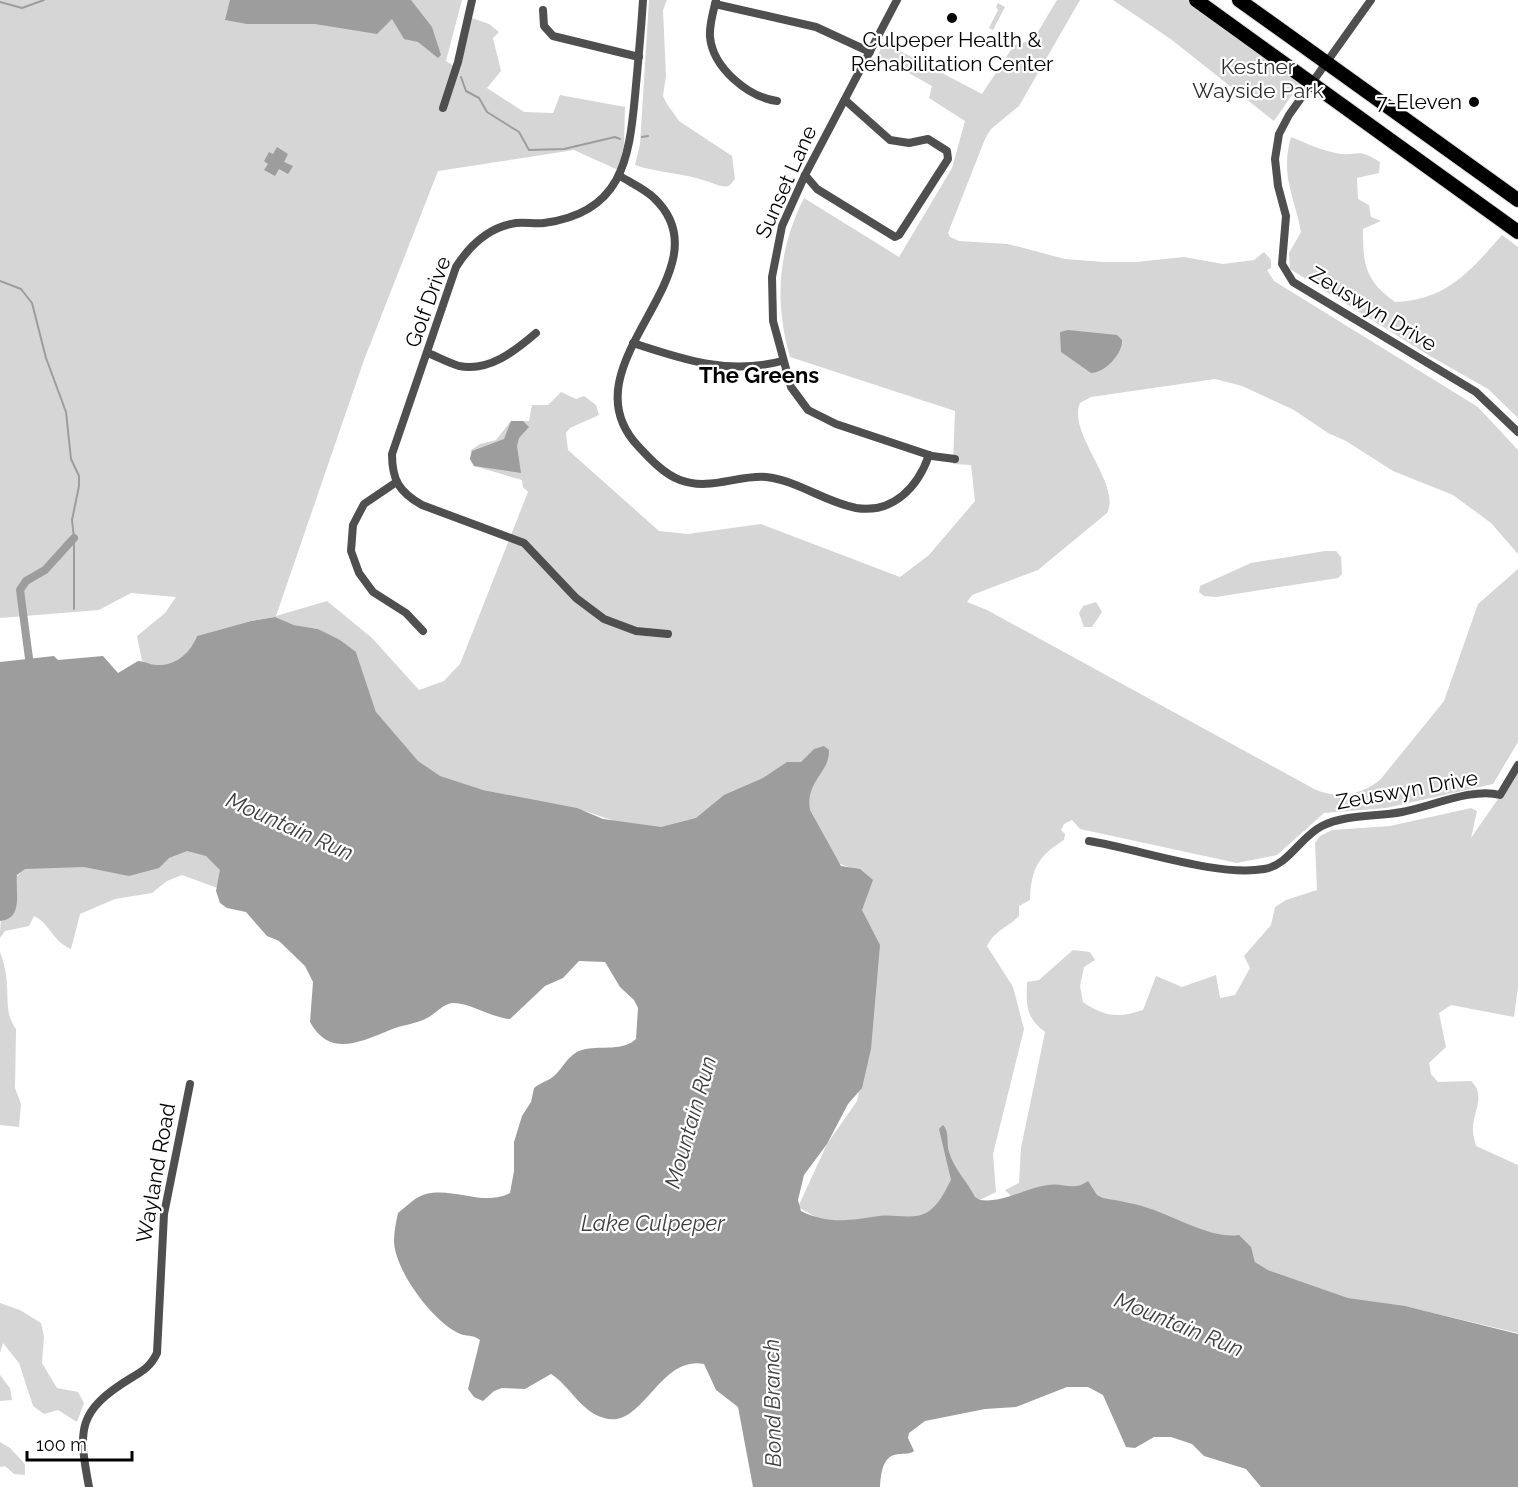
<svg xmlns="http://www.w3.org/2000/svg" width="1518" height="1487" font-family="Raleway,sans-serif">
	<rect width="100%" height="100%" fill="#fff"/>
	<g fill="#d6d6d6">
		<path d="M 0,0 L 462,0 L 446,61 L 460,70 L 472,18 L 489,24 L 499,32 L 493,38 L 501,71 L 487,88 L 524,112 L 553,113 L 560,95 L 625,107 L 624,145 L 618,170 L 574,150 L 438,171 L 364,360 L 276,616 L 327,601 L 372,638 L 419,690 L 444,681 L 460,664 L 528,492 L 523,487 L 522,480 L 474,466 L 470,459 L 471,450 L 480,444 L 496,440 L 511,421 L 529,421 L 532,405 L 548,405 L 561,392 L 576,399 L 584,396 L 596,405 L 599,415 L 570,428 L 566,433 L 568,450 L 659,531 L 688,534 L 761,524 L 900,577 L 929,555 L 975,501 L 971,465 L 953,464 L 955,411 L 790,357 C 774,301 778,250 804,198 L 899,257 L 952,168 L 965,121 L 929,98 L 932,86 L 878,56 L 883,42 L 982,94 L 1014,45 L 1033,40 L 1057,0 L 1080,0 L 1019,106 L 991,129 L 985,139 L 948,233 L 950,237 L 959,241 L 1008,244 L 1065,259 L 1104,262 L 1136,262 L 1184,257 L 1223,264 L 1254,260 L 1264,252 L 1271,260 L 1271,268 L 1267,270 L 1274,281 L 1478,407 L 1518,450 L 1518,554 L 1491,523 L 1453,495 L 1393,471 L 1346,441 L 1328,433 L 1294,410 L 1242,386 L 1215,379 L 1091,397 L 1080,403 C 1067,434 1122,484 1107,513 L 1038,570 L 972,595 L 967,602 L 987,610 L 1316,790 C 1339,799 1360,795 1380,780 L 1444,701 L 1478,604 L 1518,569 L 1518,742 L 1493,784 L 1386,808 L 1324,813 L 1277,855 L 1237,863 L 1080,829 L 1072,820 L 1064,824 L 1061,830 L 1065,834 L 1064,840 C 1038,856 1031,869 1030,900 L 1019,906 L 1019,916 C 1007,928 995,930 987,946 L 1013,987 L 1024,1029 L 993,1154 L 996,1192 L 980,1200 L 932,1214 L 833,1227 L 798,1207 L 827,1144 L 857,1101 L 872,1027 L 863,987 L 876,950 L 862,910 L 856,870 L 833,861 L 804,800 L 826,749 L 728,799 L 679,834 L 626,825 L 585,811 L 429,779 L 382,730 L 356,652 L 318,629 L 294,625 L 275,617 L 251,621 L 197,636 C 190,653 175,668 155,666 C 151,665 146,662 142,661 L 137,636 L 165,613 L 176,597 L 131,593 L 99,610 L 0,618 Z"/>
		<path d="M 649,0 L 667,0 L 663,10 L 666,76 L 663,96 L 667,104 L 679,121 L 732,156 L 735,179 L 729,186 C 721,188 714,183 706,181 C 683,173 659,173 635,165 L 640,144 Z"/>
		<path d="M 1113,0 L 1187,0 L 1301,82 L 1274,121 L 1172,40 Z"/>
		<path d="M 998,3 L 1005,7 L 993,30 L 989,28 L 998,10 L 996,7 Z"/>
		<path d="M 1291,137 C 1306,143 1320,150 1336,153 C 1359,158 1354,146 1380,162 L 1379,173 L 1357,178 L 1358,199 L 1369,205 L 1371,217 L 1381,221 L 1363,229 C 1363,265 1365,280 1395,302 C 1447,300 1470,271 1502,235 L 1518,247 L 1518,418 L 1488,389 L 1430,356 L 1290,269 L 1289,253 L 1301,232 C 1294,194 1280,176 1291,137 Z"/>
		<path d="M 1325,551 L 1336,551 L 1341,557 L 1342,574 L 1338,578 L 1216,597 L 1204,596 L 1199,592 L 1200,586 L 1251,563 Z"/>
		<path d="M 1096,602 L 1102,612 L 1092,627 L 1084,627 L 1079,613 L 1083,606 Z"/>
		<path d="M 1518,770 L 1518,987 L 1514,1017 L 1451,1005 L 1439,1013 L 1446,1047 L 1429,1063 L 1431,1074 L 1438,1082 L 1471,1081 C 1487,1096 1472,1113 1473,1131 C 1473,1136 1475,1141 1476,1146 L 1518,1165 L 1518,1333 L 1408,1307 L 1347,1298 L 1268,1270 L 1255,1262 L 1253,1254 L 1038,1199 L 1011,1196 L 1005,1190 L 1019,1183 L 1021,1148 L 1045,1032 C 1026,1018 1026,1005 1027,982 L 1039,980 L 1073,950 L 1090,952 L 1095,960 L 1084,967 L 1080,986 L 1083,1002 C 1104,1017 1119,1018 1143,1010 L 1156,976 L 1182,987 L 1216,975 L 1220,998 L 1235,995 L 1250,968 L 1244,956 L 1271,925 L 1275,907 L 1286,900 L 1317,890 L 1315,843 L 1320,836 L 1332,830 L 1390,826 L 1471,808 L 1477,811 L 1471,838 Z"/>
		<path d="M 188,848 L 205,855 L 222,866 L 220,889 L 182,875 L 167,881 L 152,893 L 115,899 L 80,914 L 71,949 C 52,941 50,923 34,916 L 29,926 L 5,931 L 0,938 C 0,913 6,884 26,867 L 169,855 Z"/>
		<path d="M 0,952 C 4,963 7,975 7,986 C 8,1003 6,1015 16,1029 L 15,1088 L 21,1104 L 19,1127 L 0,1125 Z"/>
		<path d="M 0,1303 L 20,1310 L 41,1323 L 44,1337 L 42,1363 L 57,1388 L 78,1392 L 84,1403 L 77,1422 L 58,1410 L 44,1414 L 33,1406 L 19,1363 L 3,1343 L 0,1353 Z"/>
		<path d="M 0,1375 L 10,1388 L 12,1400 L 0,1401 Z"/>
		<path d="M 0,1442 L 10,1448 L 25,1464 L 25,1475 L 14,1474 L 5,1466 L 0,1467 Z"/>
	</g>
	<g fill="#9d9d9d">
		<path d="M 230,0 L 411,0 L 432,27 L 441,55 L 438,58 L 418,42 L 404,39 L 392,19 L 377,34 L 315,24 L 247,24 L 225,20 Z"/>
		<path d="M 277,147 L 288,154 L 284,162 L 293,166 L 288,174 L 279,169 L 275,176 L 264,170 L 268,164 L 264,161 L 269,152 L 273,154 Z"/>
		<path d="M 1068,330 L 1117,335 L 1122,340 C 1123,353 1105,373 1091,373 L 1061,352 L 1060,332 Z"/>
		<path d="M 511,421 L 523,421 L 529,427 L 519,438 L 517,446 L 521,473 L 474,466 L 470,459 L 472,451 L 504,439 Z"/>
		<path d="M 275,617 L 294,625 L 318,629 L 340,640 L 356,652 L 376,712 L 418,761 L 440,776 L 483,790 L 577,808 L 603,819 L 661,827 L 696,818 L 724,795 L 763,778 L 787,762 L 801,762 L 814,749 L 824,746 L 829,750 C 830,773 805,781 810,810 L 841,866 L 860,869 L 873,880 L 862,910 L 880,945 L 871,1049 L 862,1088 L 848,1104 L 827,1144 L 804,1175 L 798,1200 L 801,1211 C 830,1225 850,1220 879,1216 C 894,1214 912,1220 926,1213 C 938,1207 945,1191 951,1180 L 939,1129 L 943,1125 C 950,1132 946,1143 949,1152 C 954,1169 967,1181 975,1197 L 980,1200 C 1004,1203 1025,1188 1048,1185 C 1063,1182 1073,1192 1088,1181 L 1097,1195 L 1103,1198 C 1120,1201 1138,1204 1154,1210 C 1179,1219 1213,1239 1239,1235 L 1251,1247 L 1255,1262 L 1268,1270 L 1348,1298 L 1405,1306 L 1518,1334 L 1518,1487 L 1261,1487 L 1246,1469 L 1204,1456 L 1192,1444 L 1171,1437 L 1154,1437 L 1135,1448 L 1126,1447 L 1103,1395 L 1088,1387 L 1067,1387 L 1016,1407 L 985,1409 L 925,1421 L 909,1433 L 908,1438 L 914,1451 C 908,1455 906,1453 899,1454 C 882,1455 881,1474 880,1487 L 753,1487 L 738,1407 L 716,1390 L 704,1364 C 659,1355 643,1430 604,1418 C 580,1411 571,1387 551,1374 L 525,1389 L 502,1388 L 494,1391 L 483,1401 L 474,1397 L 468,1389 L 480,1340 C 473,1334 466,1337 458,1333 C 432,1320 395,1271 394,1241 C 394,1231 396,1222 398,1213 C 406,1207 416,1196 426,1194 C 455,1187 483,1207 510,1193 L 514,1171 L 514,1142 L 522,1116 L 531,1102 L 534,1088 C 539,1084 544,1082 550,1079 C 564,1070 567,1052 586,1049 C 601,1046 624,1051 636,1039 L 638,1008 L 634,1000 L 620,987 L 605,962 L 579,961 L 563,978 L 545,986 L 510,1019 C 492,1018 469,1002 452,1003 C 442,1005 437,1012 429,1017 C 418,1024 401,1025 390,1030 C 360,1042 330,1058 310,1022 L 313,982 L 305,966 L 279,941 L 267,936 L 246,912 L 227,908 L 220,903 L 216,891 L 220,870 L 206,856 L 187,851 L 169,858 L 159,868 L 129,876 L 84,867 L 25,869 L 17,875 C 15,892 24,919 0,921 L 0,662 L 54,656 L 58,660 L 103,656 L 118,673 L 138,661 C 145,661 150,665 157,665 C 176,666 190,653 197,636 L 251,621 Z"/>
	</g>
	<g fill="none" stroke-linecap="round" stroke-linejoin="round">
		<g stroke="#9d9d9d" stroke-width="2">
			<path d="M 0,2 L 22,8 L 44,0"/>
			<path d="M 461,77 L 466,91 L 479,98 L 487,112 L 519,132 L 529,150 L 564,149 L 615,137 L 620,139"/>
			<path d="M 642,137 L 648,136"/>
			<path d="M 0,281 L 21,289 L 32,303 L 46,358 L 66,412 L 71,459 L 79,476 L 79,486 L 72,520 L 74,538 L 74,609"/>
		</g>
		<path stroke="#9d9d9d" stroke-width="8" d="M 30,666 L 20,590 L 26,581 L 45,570 L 74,538"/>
		<g stroke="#dbdbdb" stroke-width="16">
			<g id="primary">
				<path d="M 1196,0 L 1518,232"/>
				<path d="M 1239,0 L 1518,200"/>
			</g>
		</g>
		<g stroke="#4f4f4f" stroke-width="8">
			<path d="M 643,0 C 641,32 638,64 635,96 C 629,161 621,213 544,223 C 535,224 525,222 516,223 C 489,227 470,245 456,267 L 392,454 C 392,480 399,492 422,505 L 524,543 L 576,598 L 604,619 L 636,631 L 668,634"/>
			<path d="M 716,0 C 713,13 709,25 710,37 C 713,68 748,97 777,101"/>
			<path d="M 897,0 L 805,175 L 782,226 L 772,277 L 773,321 L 791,387 L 808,410 L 836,424 L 932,456 L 955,459"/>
			<path d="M 1371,0 L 1289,115 L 1279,134 L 1275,159 L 1278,186 L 1286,216 L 1282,264 L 1293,282 L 1476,392 L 1518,432"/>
			<path d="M 715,4 L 816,27 L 870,52"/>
			<path d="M 543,10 L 544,26 L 553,36 L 639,57"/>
			<path d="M 443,108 L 458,62 L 472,0"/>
			<path d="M 805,175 L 817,189 L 895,237 L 899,235 L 948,159 L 947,151 L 928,139 L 909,143 L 890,140 L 845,100"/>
			<path d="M 620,176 C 631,183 645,189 654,198 C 732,272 561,364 638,446 C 650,459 664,474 680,480 C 709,491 737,475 766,477 C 796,480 825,502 856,508 C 893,514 918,487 929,455"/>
			<path d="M 633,343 C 684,360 729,375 782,361"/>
			<path d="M 428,353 C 438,357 449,363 459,366 C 489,372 515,351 536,333"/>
			<path d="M 395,483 L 364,504 L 353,525 L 351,551 L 359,573 L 373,592 L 406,613 L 423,631"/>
			<path d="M 1089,841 C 1139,849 1216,877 1264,869 C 1289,865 1300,837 1322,826 C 1346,814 1376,817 1402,812 C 1430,807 1473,787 1500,795 L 1518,765"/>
			<path d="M 89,1487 C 78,1429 77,1411 131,1378 C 143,1371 151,1366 157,1353 L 164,1214 L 190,1084"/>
		</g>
		<use href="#primary" stroke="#000" stroke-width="14"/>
	</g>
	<g fill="#000" stroke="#fff" stroke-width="2">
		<circle cx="952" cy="18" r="6"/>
		<circle cx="1474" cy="102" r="6"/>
	</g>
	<g text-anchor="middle" stroke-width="4.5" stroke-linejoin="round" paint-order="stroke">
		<g font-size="21" fill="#000" stroke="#fff">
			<text x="952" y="47">Culpeper Health &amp;<tspan x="952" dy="24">Rehabilitation Center</tspan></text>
			<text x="1462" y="109" text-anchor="end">7-Eleven</text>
		</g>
		<g font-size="21" fill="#2d2d2d" stroke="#fff">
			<text x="1258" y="74">Kestner<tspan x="1258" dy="24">Wayside Park</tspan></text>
		</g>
		<g font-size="21" fill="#000" stroke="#fff">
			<text transform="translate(786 182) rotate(-66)" y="7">Sunset Lane</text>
			<text transform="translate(428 302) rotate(-70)" y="7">Golf Drive</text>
			<text transform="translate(1373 309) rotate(31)" y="7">Zeuswyn Drive</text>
			<text transform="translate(1407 790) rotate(-10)" y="7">Zeuswyn Drive</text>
			<text transform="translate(156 1173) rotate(-80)" y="7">Wayland Road</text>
		</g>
		<g font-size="22" font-weight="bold" fill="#000" stroke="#fff">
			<text x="759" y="383">The Greens</text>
		</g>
		<g font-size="22" font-style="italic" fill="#3e3e3e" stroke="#fff">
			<text transform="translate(290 826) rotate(24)" y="8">Mountain Run</text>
			<text transform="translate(690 1122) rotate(-74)" y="8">Mountain Run</text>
			<text x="653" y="1231">Lake Culpeper</text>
			<text transform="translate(1179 1324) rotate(22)" y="8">Mountain Run</text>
			<text transform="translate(772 1403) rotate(-91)" y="8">Bond Branch</text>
		</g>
	</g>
	<path d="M27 1451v9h105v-9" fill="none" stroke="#000000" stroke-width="3"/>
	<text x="36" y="1451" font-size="18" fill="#000000" stroke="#ffffff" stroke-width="4.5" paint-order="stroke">100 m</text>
</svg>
